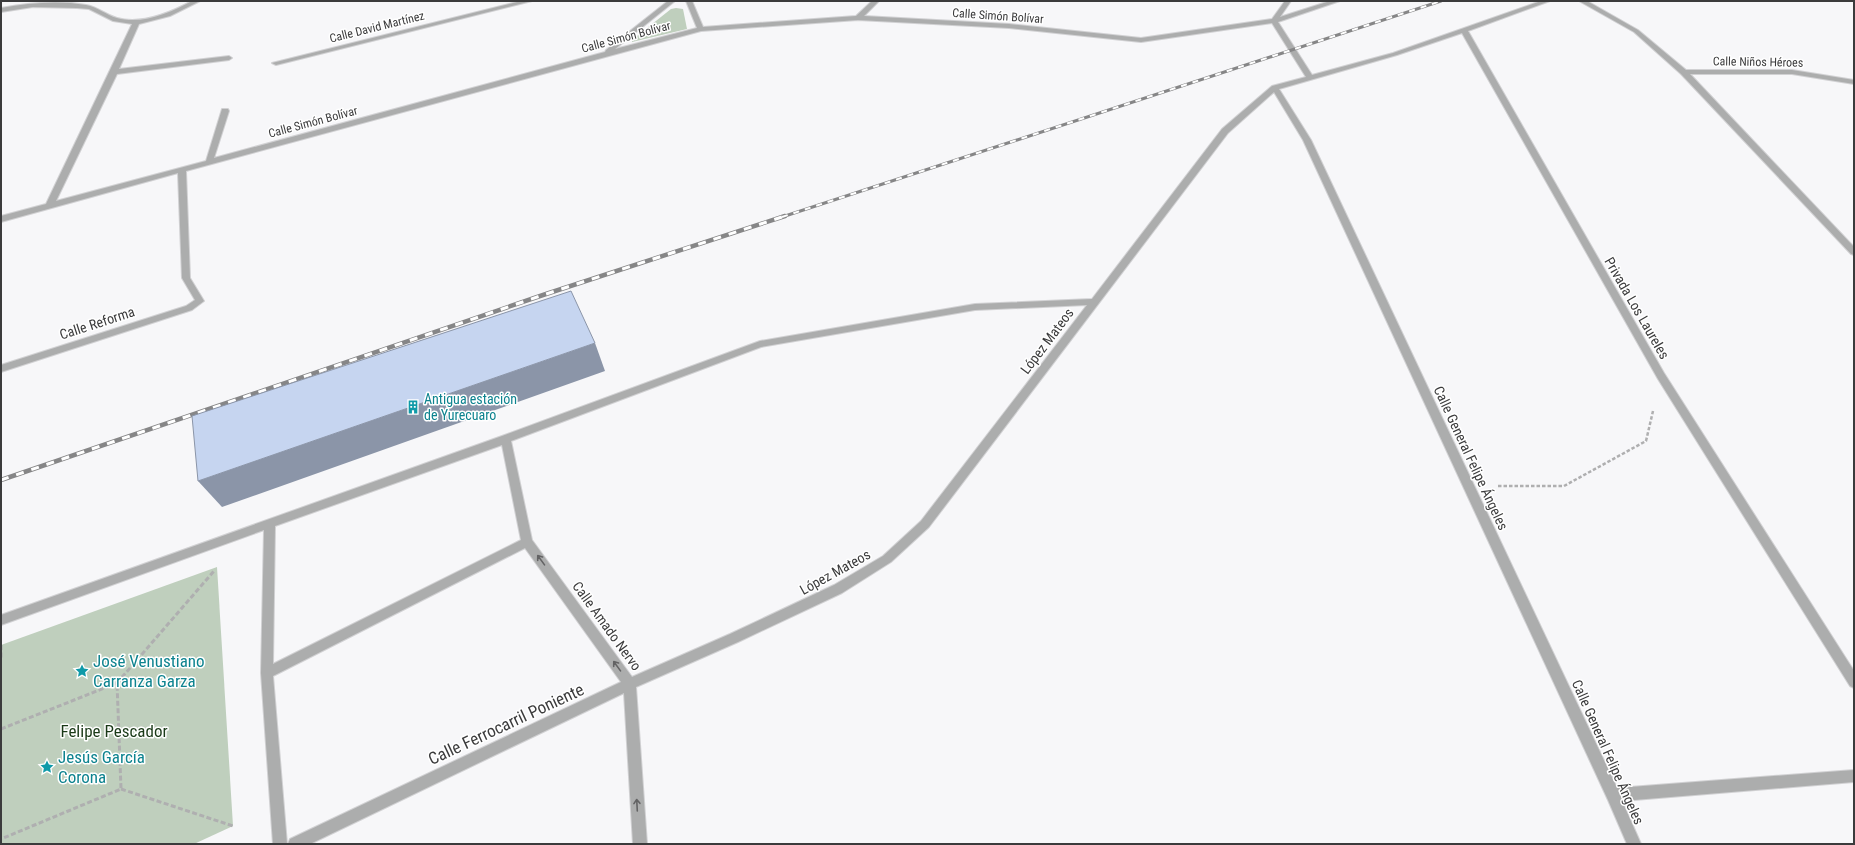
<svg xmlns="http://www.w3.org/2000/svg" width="1855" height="845" font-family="'Roboto Condensed',sans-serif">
	<rect width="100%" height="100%" fill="#f7f7f9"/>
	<g fill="#bfcfbd">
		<path d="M 676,8 L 683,9 L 687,29 L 632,42 L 632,40 L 671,9 Z"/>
		<path d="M 217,567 L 233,826 L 194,844 L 1,844 L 1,645 Z"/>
	</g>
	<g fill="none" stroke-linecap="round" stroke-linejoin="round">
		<g stroke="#d1d1d3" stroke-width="2">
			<g id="minor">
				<path d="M 192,1 L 200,1 L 170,16 L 139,24 L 119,69 L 229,56 L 232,58 L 229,60 L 117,74 L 56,201 L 206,161 L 222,109 L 228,109 L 229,111 L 214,158 L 605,52 L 606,50 L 668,1 L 675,1 L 615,49 L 697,28 L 686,1 L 692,1 L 703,27 L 856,16 L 872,1 L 879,1 L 864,16 L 1009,24 L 1141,38 L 1272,19 L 1285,1 L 1291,1 L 1280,17 L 1330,1 L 1340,1 L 1278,22 L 1312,75 L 1393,53 L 1541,1 L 1550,1 L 1468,31 L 1664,373 L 1854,671 L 1854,688 L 1850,686 L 1658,379 L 1462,33 L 1397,55 L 1279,89 L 1311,140 L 1617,788 L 1854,770 L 1854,782 L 1622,801 L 1641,844 L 1627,844 L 1608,800 L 1303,140 L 1274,92 L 1228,133 L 929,527 L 891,562 L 842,593 L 738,642 L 636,687 L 647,844 L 633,844 L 624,693 L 310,844 L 288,844 L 290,839 L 621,682 L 525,548 L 273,676 L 287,844 L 273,844 L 261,673 L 264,530 L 1,625 L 1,615 L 502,436 L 760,341 L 975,304 L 1092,299 L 1222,129 L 1272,86 L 1306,77 L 1272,23 L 1141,42 L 1009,28 L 858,20 L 701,31 L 186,171 L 190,278 L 204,301 L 192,310 L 1,372 L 1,365 L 186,306 L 195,300 L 182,278 L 178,173 L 1,222 L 1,216 L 46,204 L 132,24 L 113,21 L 89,9 L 77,8 L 33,7 L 1,12 L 1,8 C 29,3 58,0 86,5 C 98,7 106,15 117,18 C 142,25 170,13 192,1 ZM 1087,305 L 921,521 L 883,556 L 834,585 L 730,634 L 632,677 L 532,540 L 511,441 L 761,347 L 975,310 ZM 502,445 L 521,540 L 273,664 L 275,526 Z"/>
				<path d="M 521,1 L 532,1 L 276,65 L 272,63 Z"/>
				<path d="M 1579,1 L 1587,1 L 1638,30 L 1686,70 L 1792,70 L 1854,80 L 1854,84 L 1792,74 L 1690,74 L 1854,247 L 1854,255 L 1851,254 L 1681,74 L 1634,32 Z"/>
			</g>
		</g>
		<path stroke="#afafb0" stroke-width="2.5" stroke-dasharray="3.5 2" stroke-linecap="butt" d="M 1498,486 L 1564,486 L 1646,441 L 1653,411"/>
		<g stroke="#afafb0" stroke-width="3" stroke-dasharray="5 2.5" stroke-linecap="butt">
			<path d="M 1,645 L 1,660"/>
			<path d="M 117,683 L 214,571"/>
			<path d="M 1,729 L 117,683 L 121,789 L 1,839"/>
			<path d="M 121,789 L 233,826"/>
		</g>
		<use href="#minor" fill="#acadad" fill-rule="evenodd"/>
		<g stroke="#868687" stroke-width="3">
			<path id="rail-far1" d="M 782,217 L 1441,1"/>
		</g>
		<g stroke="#868687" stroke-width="4.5">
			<path id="rail" d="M 1,480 L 546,294 L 785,216"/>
		</g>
		<use href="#rail-far1" stroke="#fff" stroke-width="2" stroke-dasharray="6" stroke-linecap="butt"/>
		<use href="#rail" stroke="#fff" stroke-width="3" stroke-dasharray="8" stroke-linecap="butt"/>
	</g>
	<path fill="#8b95a8" d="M 595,343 L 605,371 L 222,507 L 198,481 Z"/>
	<path fill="#c6d5f0" stroke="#8b95a8" d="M 571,291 L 595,343 L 198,481 L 192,416 Z"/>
	<defs><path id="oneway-shaft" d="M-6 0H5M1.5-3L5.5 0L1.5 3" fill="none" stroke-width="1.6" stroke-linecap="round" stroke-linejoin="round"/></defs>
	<g stroke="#636364">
		<use href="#oneway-shaft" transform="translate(541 560) rotate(-126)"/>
		<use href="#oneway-shaft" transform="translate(617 666) rotate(-126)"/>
		<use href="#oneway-shaft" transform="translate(637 805) rotate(-93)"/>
	</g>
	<defs>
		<g id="building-bare" transform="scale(1.08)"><path d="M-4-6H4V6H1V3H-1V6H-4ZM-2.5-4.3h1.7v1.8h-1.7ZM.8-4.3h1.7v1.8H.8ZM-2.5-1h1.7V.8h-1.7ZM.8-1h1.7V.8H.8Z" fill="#0f9aa8" stroke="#fff" stroke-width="2.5" paint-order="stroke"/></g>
		<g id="sight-bare" transform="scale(1.08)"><path d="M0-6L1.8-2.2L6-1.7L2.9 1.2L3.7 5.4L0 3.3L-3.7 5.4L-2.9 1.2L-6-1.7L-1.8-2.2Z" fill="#0f9aa8" stroke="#fff" stroke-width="2.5" paint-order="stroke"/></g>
	</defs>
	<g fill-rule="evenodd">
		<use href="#building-bare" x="413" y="407"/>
		<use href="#sight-bare" x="82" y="671"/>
		<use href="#sight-bare" x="47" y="767"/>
	</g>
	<g text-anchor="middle" stroke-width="3" stroke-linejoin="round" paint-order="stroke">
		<g font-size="12" fill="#3b3b3c" stroke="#fff">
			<text transform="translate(998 16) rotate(4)" y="4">Calle Simón Bolívar</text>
			<text transform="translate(377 27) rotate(-14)" y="4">Calle David Martínez</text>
			<text transform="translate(626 37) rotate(-15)" y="4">Calle Simón Bolívar</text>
			<text transform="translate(1758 62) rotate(1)" y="4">Calle Niños Héroes</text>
			<text transform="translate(313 122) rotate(-15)" y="4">Calle Simón Bolívar</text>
		</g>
		<g font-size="14" fill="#3b3b3c" stroke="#fff">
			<text transform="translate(1637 308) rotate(60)" y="5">Privada Los Laureles</text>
			<text transform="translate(97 323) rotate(-18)" y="5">Calle Reforma</text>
			<text transform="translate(1047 341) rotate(-53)" y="5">López Mateos</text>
			<text transform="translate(1471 458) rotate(65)" y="5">Calle General Felipe Ángeles</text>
			<text transform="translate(835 572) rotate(-29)" y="5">López Mateos</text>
			<text transform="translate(607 626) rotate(54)" y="5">Calle Amado Nervo</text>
			<text transform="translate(1608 752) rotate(66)" y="5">Calle General Felipe Ángeles</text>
		</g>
		<g font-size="14" fill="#0d838f" stroke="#fff" text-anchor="start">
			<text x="424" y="404">Antigua estación<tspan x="424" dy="16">de Yurecuaro</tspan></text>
		</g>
		<g font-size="17" fill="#0d838f" stroke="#fff" text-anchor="start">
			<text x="93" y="667">José Venustiano<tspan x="93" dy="20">Carranza Garza</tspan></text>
			<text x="58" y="763">Jesús García<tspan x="58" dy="20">Corona</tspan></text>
		</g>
		<g font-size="17" fill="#3b3b3c" stroke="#fff">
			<text transform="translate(506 724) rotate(-25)" y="6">Calle Ferrocarril Poniente</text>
		</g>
		<g font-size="17" fill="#193917" stroke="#fff">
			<text x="114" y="737">Felipe Pescador</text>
		</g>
	</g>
	<rect width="1855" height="845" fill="none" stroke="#3b3b3c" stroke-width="4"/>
</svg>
